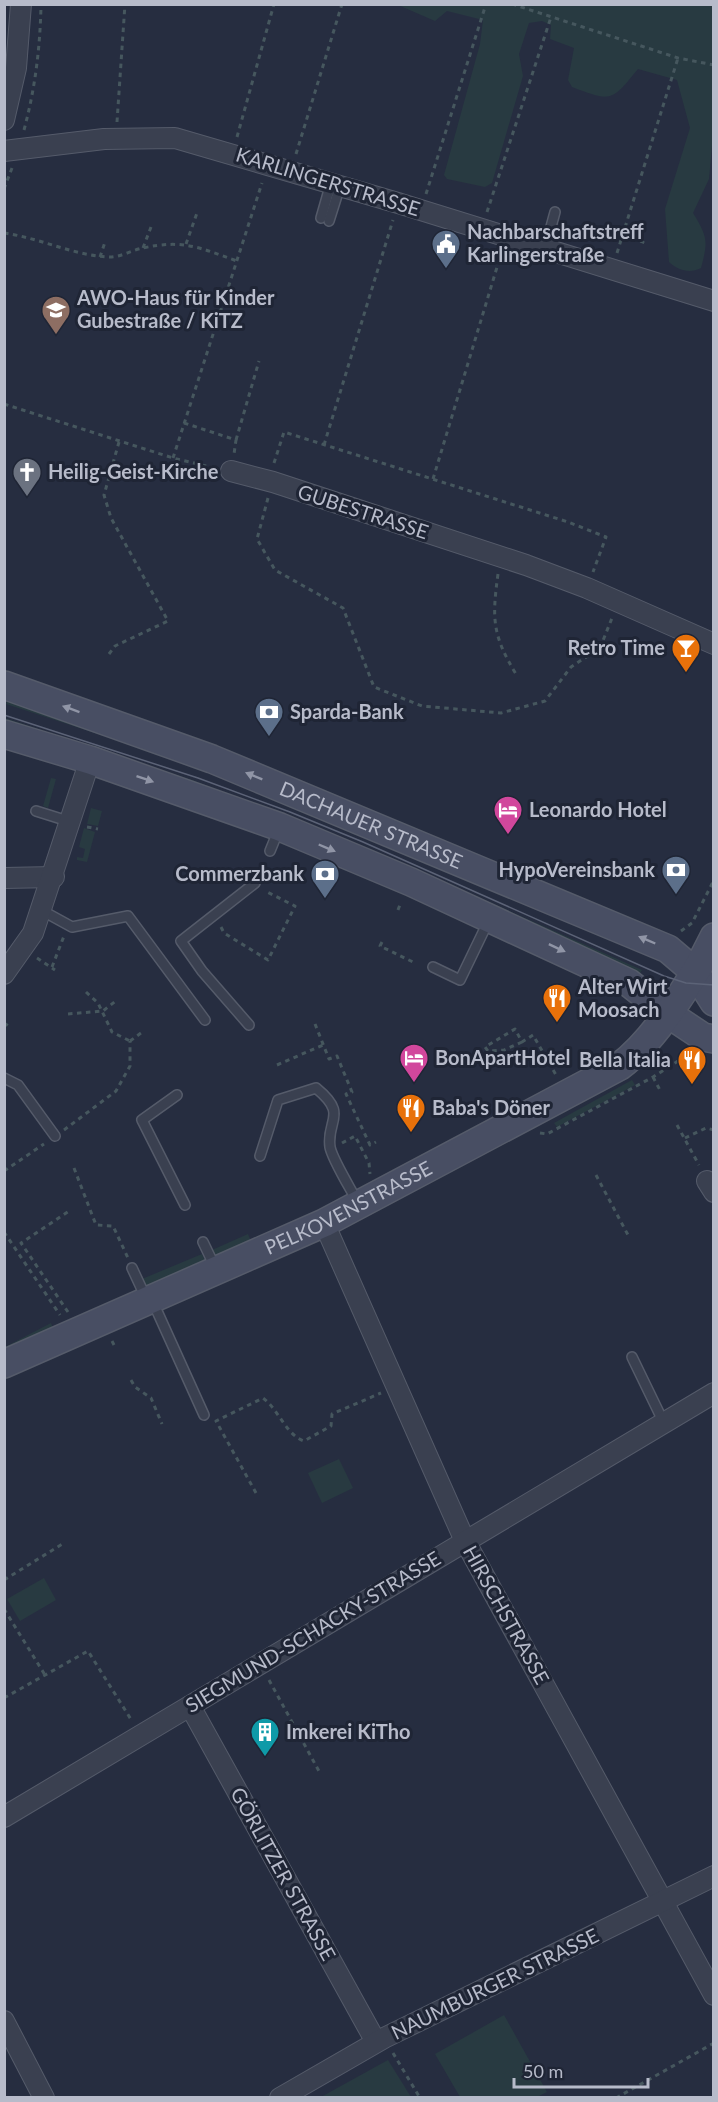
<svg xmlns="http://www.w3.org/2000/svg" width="718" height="2102" font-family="Lato,sans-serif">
	<rect width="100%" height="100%" fill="#262d40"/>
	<g fill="#283a41">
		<path d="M 398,5 L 713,5 L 713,135 L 709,179 L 693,213 C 708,237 708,242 701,268 C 689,274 678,270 669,262 L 665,209 L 690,128 L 677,80 L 638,69 C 611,102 612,102 572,87 L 568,80 L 574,48 L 550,39 L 551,25 L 542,21 L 529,23 L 519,54 L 523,76 L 492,183 L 485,187 L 447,179 L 444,175 L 480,44 L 483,20 L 447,11 L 435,21 Z"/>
		<path d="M 9,697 L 208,770 L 6,704 Z"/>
		<path d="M 5,718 L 195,781 L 372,851 L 368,852 L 5,724 Z"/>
		<path d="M 51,778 L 56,779 L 48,808 L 43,806 Z"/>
		<path d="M 91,808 L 102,811 L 98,826 L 87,824 Z"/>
		<path d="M 84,828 L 95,832 L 87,862 L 77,860 L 77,857 L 83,858 L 85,849 L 79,847 Z"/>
		<path d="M 390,858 L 642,970 L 639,975 L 389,861 Z"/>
		<path d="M 632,1080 L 635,1085 L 557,1127 L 554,1123 Z"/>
		<path d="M 248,1234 L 252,1244 L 216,1259 L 212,1250 Z"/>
		<path d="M 202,1254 L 206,1263 L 146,1288 L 142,1279 Z"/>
		<path d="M 51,1323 L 53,1329 L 5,1351 L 5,1347 Z"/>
		<path d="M 339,1459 L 353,1488 L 322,1503 L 308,1473 Z"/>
		<path d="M 44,1578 L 56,1600 L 20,1621 L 7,1599 Z"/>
		<path d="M 504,2015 L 547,2092 L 537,2097 L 460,2097 L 435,2054 Z"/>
		<path d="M 388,2060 L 411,2097 L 321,2097 Z"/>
	</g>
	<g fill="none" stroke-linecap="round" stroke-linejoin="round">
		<g stroke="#555b6a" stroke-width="12">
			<g id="lane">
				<path d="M 321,218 L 331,183"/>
				<path d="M 329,221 L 340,186"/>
				<path d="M 545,249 L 555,212"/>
				<path d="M 36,811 L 71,822"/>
				<path d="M 270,851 L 279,829"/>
				<path d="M 41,910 L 72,927 L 128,916 L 205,1020"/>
				<path d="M 433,967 L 460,980 L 488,922"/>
				<path d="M 249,1025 L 202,971 L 181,941 L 255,883"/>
				<path d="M 4,1078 L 18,1085 L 55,1136"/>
				<path d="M 177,1095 L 142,1120 L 185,1205"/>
				<path d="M 260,1156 L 278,1100 L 316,1088 C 349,1115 326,1120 330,1147 C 332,1159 352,1191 358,1203"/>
				<path d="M 203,1242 L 215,1267"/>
				<path d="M 132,1268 L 146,1298"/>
				<path d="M 152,1300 L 204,1415"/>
				<path d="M 632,1357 L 663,1421"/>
			</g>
		</g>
		<g stroke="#555b6a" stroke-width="22">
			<g id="street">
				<path d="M 4,120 L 16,68 L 21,4"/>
				<path d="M 4,151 L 104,139 L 175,138 L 398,203 L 714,301"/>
				<path d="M 231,471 L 273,482 L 526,565 L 587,588 L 714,644"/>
				<path d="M 4,878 L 54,877"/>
				<path d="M 4,974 L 33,933 L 90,760"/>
				<path d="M 707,1181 L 714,1192"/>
				<path d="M 324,1223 L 465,1541 L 714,1995"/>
				<path d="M 190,1706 L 376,2042"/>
				<path d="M 4,1817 L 714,1393"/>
				<path d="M 4,2021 L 44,2098"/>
				<path d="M 280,2098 L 384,2038 L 714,1876"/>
			</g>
		</g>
		<g stroke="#555b6a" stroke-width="30">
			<g id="secondary">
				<path id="s1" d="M 4,685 L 212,759 L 668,949 L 695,972 L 714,1002"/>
				<path d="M 4,734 L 90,760 L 280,827 L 411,882 L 629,983 L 667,1013 L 703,1037 L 714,1039"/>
				<path id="s2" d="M 4,1364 L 324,1223 L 620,1066 C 656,1039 694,978 714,937"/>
			</g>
		</g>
		<g stroke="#46575e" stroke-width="3" stroke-dasharray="4.5 4.5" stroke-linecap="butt">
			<path d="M 512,4 L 678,58 L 714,65"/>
			<path d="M 117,122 L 125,4"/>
			<path d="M 24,130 C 35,89 40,49 41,6"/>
			<path d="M 237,137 L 274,4"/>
			<path d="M 296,154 L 342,4"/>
			<path d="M 4,189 L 12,168"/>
			<path d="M 426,194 L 486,4"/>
			<path d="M 487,212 L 551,17"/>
			<path d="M 4,233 C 40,238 72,255 108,257 C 119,258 132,250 143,248 C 184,239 200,248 237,261"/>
			<path d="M 623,236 L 643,242 L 641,246"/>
			<path d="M 186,244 L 197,213"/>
			<path d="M 143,248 L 151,227"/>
			<path d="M 617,253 L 678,58"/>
			<path d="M 100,257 L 105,242"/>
			<path d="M 4,404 L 173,458 L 215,468"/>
			<path d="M 184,423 L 236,440 L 234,454"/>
			<path d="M 236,440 L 259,361"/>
			<path d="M 324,445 L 393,220"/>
			<path d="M 173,458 L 262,183"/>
			<path d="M 274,463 L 284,432 L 568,522 L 606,537 L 593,572"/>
			<path d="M 433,479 L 501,254"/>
			<path d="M 268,498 L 257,539 L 275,570 L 343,608 L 374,687 L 422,706 L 501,713 L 545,701 L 571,667 L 600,648 L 612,618"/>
			<path d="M 498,574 C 492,618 492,635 516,674"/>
			<path d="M 109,654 L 115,646 L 168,621 L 111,518 L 104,495 L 119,442"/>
			<path d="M 87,827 L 98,829"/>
			<path d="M 398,910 L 401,902"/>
			<path d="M 221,927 L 224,933 L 268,960 L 295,906 L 265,891"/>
			<path d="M 681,931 L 692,923 L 714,880"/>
			<path d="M 382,942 L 380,946 L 415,963"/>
			<path d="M 37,958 L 55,970"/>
			<path d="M 52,967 L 64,936"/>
			<path d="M 86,992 L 98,1003 L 112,1032 L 130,1041"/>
			<path d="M 68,1014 L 103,1011 L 117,1000"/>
			<path d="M 4,1023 L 10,1027"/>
			<path d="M 315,1024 L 329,1059 L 337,1056 L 352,1092 L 346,1094 L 370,1145 L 376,1142"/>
			<path d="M 130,1041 L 141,1033"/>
			<path d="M 522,1042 L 504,1050 L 488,1051 L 485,1047 L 515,1029 L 522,1042 L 533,1035 L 556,1075"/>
			<path d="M 277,1065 L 323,1045"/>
			<path d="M 653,1077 L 661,1092"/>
			<path d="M 677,1125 L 699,1165"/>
			<path d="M 64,1130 L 116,1091 L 130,1066 L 130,1041"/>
			<path d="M 540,1133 L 547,1134 L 653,1077 L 689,1054"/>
			<path d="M 685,1138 L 706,1128 L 714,1130"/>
			<path d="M 342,1143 L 355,1136 L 369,1163 L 370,1174"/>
			<path d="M 74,1168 L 96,1225 L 113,1226 L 128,1258"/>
			<path d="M 4,1171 L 44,1144"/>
			<path d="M 596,1175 L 628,1235"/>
			<path d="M 4,1232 L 60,1315"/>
			<path d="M 68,1312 L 21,1243 L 69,1211"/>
			<path d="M 112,1341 L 116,1349"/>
			<path d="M 131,1380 L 135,1387 L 151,1398 L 162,1424"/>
			<path d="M 256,1493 L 216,1421 L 263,1398 C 279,1410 286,1435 304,1441 L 331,1426 L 332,1414 L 381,1393"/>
			<path d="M 4,1580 L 64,1543"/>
			<path d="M 4,1609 L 45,1675"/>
			<path d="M 269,1680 L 320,1773"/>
			<path d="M 4,1698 L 88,1651 L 132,1721"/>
			<path d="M 393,2053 L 420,2098"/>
			<path d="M 616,2098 L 714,2043"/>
		</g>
		<use href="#lane" stroke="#3a4050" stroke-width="9"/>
		<use href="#street" stroke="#3a4050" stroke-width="20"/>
		<use href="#secondary" stroke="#484e63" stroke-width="27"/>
		<path stroke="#5c6377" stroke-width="1.5" d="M 4,715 L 198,778 L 290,812 L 363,842 L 664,976 L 686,983 L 714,985"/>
	</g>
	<defs><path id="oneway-solid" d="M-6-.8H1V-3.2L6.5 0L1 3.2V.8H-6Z" transform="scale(1.5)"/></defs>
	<g fill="#9095a6">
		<use href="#oneway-solid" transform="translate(71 709) rotate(-160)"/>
		<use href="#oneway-solid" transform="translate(254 776) rotate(-158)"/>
		<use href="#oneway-solid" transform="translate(145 779) rotate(19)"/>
		<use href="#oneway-solid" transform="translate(327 848) rotate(23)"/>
		<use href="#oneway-solid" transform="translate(647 940) rotate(-157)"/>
		<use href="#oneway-solid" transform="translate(557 948) rotate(25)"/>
	</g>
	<defs>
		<g id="civic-pin" transform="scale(1.5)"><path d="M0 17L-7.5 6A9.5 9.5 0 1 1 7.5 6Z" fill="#5c6f8a" stroke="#1f2535"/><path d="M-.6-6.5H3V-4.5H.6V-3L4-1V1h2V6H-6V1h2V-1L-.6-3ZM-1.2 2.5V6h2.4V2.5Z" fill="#fff"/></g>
		<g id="school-pin" transform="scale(1.5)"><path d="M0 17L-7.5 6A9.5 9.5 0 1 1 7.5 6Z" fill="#8d6e63" stroke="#1f2535"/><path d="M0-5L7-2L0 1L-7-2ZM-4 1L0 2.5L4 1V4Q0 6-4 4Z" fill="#fff"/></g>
		<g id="church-pin" transform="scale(1.5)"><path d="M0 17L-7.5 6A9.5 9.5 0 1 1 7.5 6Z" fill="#6b7280" stroke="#1f2535"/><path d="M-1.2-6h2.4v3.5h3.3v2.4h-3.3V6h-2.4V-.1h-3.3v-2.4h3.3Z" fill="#fff"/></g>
		<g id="bar-pin" transform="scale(1.5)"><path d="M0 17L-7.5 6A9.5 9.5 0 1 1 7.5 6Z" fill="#e8710a" stroke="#1f2535"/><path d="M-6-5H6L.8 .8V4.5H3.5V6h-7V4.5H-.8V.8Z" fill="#fff"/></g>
		<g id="bank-pin" transform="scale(1.5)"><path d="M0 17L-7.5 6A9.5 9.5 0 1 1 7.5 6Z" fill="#5c6f8a" stroke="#1f2535"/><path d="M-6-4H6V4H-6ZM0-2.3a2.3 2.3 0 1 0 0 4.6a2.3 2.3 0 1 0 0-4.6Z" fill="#fff"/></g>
		<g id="hotel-pin" transform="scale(1.5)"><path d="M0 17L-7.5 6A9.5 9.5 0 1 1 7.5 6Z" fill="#d1479c" stroke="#1f2535"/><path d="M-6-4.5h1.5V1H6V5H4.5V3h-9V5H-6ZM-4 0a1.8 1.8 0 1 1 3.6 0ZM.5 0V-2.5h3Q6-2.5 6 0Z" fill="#fff"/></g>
		<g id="restaurant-pin" transform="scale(1.5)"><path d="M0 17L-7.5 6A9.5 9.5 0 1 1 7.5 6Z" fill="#e8710a" stroke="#1f2535"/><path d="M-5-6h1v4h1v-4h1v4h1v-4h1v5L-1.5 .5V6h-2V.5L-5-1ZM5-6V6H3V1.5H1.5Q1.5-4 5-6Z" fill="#fff"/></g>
		<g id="building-pin" transform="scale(1.5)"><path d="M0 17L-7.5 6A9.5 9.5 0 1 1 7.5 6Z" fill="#0f9aa8" stroke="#1f2535"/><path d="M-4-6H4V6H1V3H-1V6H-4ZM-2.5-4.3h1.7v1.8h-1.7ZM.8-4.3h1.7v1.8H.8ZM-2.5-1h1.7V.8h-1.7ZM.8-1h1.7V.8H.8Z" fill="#fff"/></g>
	</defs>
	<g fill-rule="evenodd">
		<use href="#civic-pin" x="446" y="244"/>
		<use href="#school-pin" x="56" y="310"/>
		<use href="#church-pin" x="27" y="472"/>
		<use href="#bar-pin" x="686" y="648"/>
		<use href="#bank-pin" x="269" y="712"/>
		<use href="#hotel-pin" x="508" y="810"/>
		<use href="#bank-pin" x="676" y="870"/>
		<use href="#bank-pin" x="325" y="874"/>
		<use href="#restaurant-pin" x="557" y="998"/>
		<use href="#hotel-pin" x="414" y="1058"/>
		<use href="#restaurant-pin" x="692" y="1060"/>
		<use href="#restaurant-pin" x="411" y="1108"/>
		<use href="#building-pin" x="265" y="1732"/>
	</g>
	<g text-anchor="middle" stroke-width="6" stroke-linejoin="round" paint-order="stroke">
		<g font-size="20" fill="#b7bbca" stroke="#1f2535">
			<text transform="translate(328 182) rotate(17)" y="7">KARLINGERSTRASSE</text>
			<text transform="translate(363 512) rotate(18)" y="7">GUBESTRASSE</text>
			<text dy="7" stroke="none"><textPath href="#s1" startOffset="393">DACHAUER STRASSE</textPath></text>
			<text dy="7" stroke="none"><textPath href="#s2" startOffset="378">PELKOVENSTRASSE</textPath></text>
			<text transform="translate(506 1615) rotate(61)" y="7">HIRSCHSTRASSE</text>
			<text transform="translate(313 1632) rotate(-31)" y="7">SIEGMUND-SCHACKY-STRASSE</text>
			<text transform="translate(283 1874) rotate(61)" y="7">GÖRLITZER STRASSE</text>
			<text transform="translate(495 1984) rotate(-26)" y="7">NAUMBURGER STRASSE</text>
		</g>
		<g font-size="20" font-weight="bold" fill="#b7bbca" stroke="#1f2535" text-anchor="start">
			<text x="467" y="239">Nachbarschaftstreff<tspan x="467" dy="23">Karlingerstraße</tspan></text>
			<text x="77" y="305">AWO-Haus für Kinder<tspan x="77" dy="23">Gubestraße / KiTZ</tspan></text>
			<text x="48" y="479">Heilig-Geist-Kirche</text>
			<text x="665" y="655" text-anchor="end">Retro Time</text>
			<text x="290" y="719">Sparda-Bank</text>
			<text x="529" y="817">Leonardo Hotel</text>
			<text x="655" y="877" text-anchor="end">HypoVereinsbank</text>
			<text x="304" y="881" text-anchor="end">Commerzbank</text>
			<text x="578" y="994">Alter Wirt<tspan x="578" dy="23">Moosach</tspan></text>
			<text x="435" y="1065">BonApartHotel</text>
			<text x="671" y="1067" text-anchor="end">Bella Italia</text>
			<text x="432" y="1115">Baba's Döner</text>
			<text x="286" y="1739">Imkerei KiTho</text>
		</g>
	</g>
	<rect width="718" height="2102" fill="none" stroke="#b7bbca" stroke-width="12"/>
	<path d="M514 2078v9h134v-9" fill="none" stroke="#b7bbca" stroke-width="3"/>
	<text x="523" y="2078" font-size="18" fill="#b7bbca" stroke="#1f2535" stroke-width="4.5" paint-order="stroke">50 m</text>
</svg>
